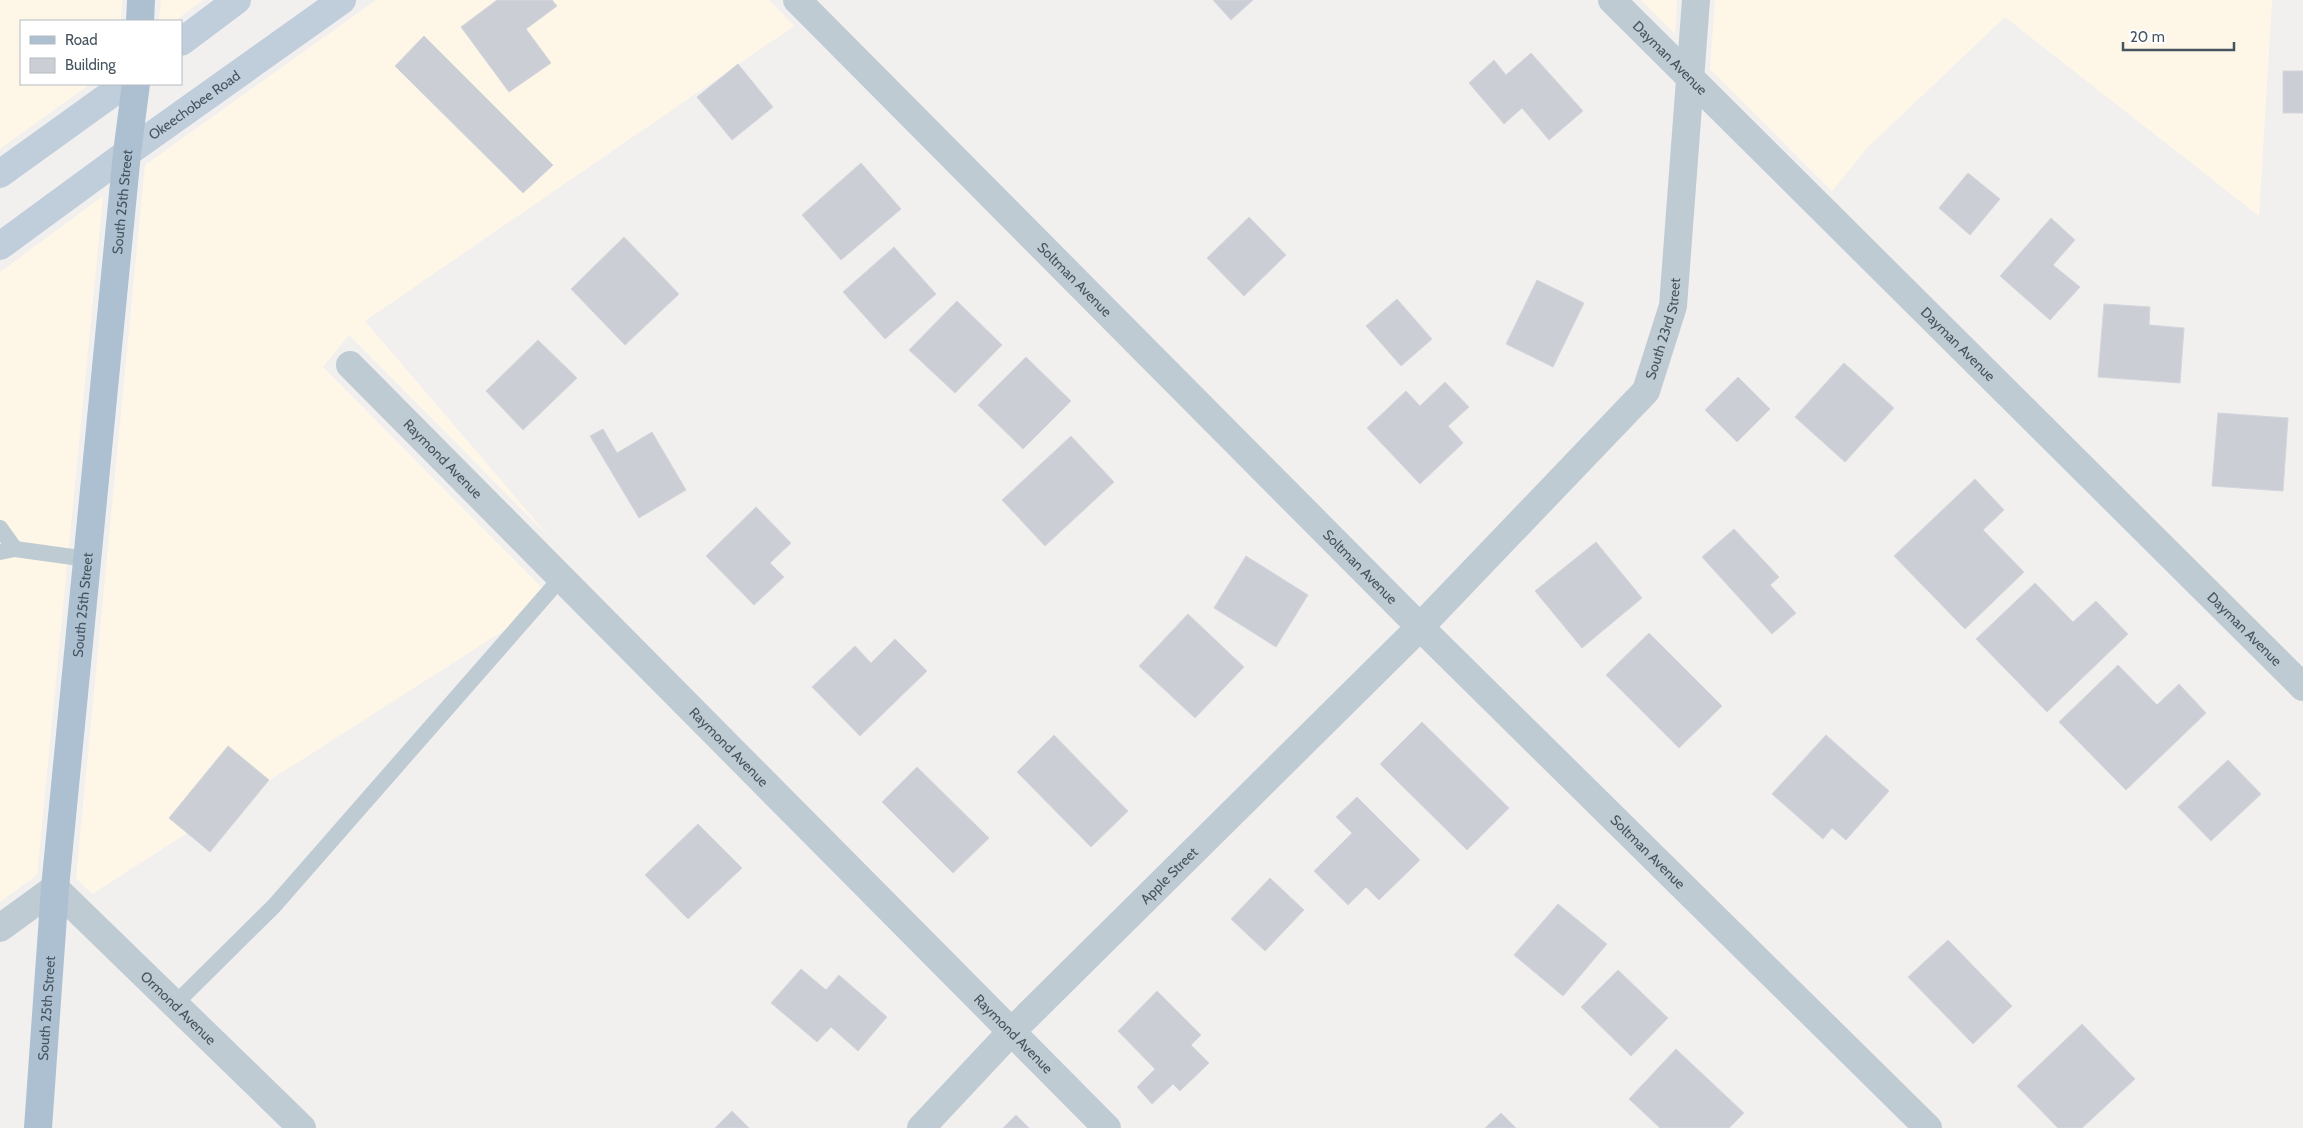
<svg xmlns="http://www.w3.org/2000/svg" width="2303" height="1128" font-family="Cabin,sans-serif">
	<rect width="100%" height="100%" fill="#f2efef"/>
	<g fill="#fef7e8">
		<path d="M 0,0 L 122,0 L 121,21 L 21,21 L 21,84 L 90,84 L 0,149 Z"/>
		<path d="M 161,0 L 203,0 L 175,21 L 159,21 Z"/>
		<path d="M 376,0 L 769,0 L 794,26 L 365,321 L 551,539 L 349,335 L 323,367 L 553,599 L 92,894 L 76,878 L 145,165 Z"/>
		<path d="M 1641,0 L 1677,0 L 1675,34 Z"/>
		<path d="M 1715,0 L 2272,0 L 2259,216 L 2005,17 L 1867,148 L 1832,191 L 1710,69 Z"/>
		<path d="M 103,196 L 37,875 L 0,902 L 0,272 Z"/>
	</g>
	<g fill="#cbcfd5" stroke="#d3d6dc">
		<path d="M 497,0 L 552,0 L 557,6 L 526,29 L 551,63 L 509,92 L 461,27 Z"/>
		<path d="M 1213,0 L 1253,0 L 1231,20 Z"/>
		<path d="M 424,36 L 553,165 L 523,193 L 395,66 Z"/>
		<path d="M 1531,53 L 1583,111 L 1549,140 L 1522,108 L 1504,124 L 1469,83 L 1494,60 L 1506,75 Z"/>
		<path d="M 738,64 L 773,107 L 732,140 L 697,97 Z"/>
		<rect x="2283" y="71" width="20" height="42"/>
		<path d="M 861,163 L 901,209 L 841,260 L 802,215 Z"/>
		<path d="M 1968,173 L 2000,199 L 1970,235 L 1939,208 Z"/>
		<path d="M 1249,217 L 1286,255 L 1244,296 L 1207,258 Z"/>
		<path d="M 2051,218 L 2075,240 L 2053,265 L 2080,287 L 2050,320 L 2000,276 Z"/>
		<path d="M 624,237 L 679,294 L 625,345 L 571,289 Z"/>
		<path d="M 894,247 L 936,294 L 885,339 L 843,292 Z"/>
		<path d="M 1537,280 L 1584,303 L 1553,367 L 1506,344 Z"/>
		<path d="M 1397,299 L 1432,339 L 1401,366 L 1366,326 Z"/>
		<path d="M 957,301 L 1002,345 L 955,393 L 909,350 Z"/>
		<path d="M 2104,304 L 2150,307 L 2149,325 L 2184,328 L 2180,383 L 2098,377 Z"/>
		<path d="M 538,340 L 577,378 L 523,430 L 486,391 Z"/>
		<path d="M 1026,357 L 1071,401 L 1023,449 L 978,405 Z"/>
		<path d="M 1844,363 L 1894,408 L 1845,462 L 1795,417 Z"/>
		<path d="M 1738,377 L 1770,409 L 1737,442 L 1705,410 Z"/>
		<path d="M 1445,382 L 1469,407 L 1448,426 L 1463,443 L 1420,484 L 1367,428 L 1406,391 L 1420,406 Z"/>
		<path d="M 2218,413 L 2288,418 L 2283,491 L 2212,486 Z"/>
		<path d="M 603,429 L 617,453 L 652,432 L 686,490 L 639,518 L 590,436 Z"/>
		<path d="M 1071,436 L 1114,482 L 1045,546 L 1002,500 Z"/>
		<path d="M 1975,479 L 2004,510 L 1983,530 L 2024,572 L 1965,629 L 1894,556 Z"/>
		<path d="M 756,507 L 791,543 L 770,563 L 784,577 L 754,605 L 706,556 Z"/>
		<path d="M 1734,529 L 1779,577 L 1770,585 L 1796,613 L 1772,634 L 1702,557 Z"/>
		<path d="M 1596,542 L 1642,598 L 1582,648 L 1535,591 Z"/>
		<path d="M 1246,556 L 1308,595 L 1276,647 L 1214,608 Z"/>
		<path d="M 2035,583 L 2073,622 L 2096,601 L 2128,634 L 2047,712 L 1976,639 Z"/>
		<path d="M 1188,614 L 1244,667 L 1195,718 L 1139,666 Z"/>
		<path d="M 1649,633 L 1722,706 L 1679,748 L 1606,675 Z"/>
		<path d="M 895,639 L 927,671 L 860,736 L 812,687 L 855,646 L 871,663 Z"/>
		<path d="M 2118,665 L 2157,705 L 2179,684 L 2206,713 L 2126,790 L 2059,722 Z"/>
		<path d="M 1422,722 L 1509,808 L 1467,850 L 1380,764 Z"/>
		<path d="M 1054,735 L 1128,811 L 1091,847 L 1017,772 Z"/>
		<path d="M 1826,735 L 1889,791 L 1846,840 L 1832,828 L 1823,839 L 1772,794 Z"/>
		<path d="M 228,746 L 269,780 L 210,852 L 169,818 Z"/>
		<path d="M 2228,760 L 2261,794 L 2211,841 L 2178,807 Z"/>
		<path d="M 917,767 L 989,838 L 953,873 L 882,802 Z"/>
		<path d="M 1357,797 L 1420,860 L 1379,900 L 1366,887 L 1348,905 L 1314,871 L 1352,833 L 1336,817 Z"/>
		<path d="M 698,824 L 742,868 L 688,919 L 645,875 Z"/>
		<path d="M 1270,878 L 1304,910 L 1265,951 L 1231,919 Z"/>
		<path d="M 1558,904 L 1607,944 L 1563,996 L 1514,955 Z"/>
		<path d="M 1948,940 L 2012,1006 L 1973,1044 L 1908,977 Z"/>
		<path d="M 801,969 L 826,990 L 839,975 L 887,1017 L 858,1051 L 831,1027 L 817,1042 L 771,1003 Z"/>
		<path d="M 1618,970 L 1668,1018 L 1631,1056 L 1581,1007 Z"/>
		<path d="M 1157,991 L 1201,1035 L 1191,1045 L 1209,1063 L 1180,1091 L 1173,1084 L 1152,1104 L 1137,1087 L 1155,1069 L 1118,1031 Z"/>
		<path d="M 2082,1024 L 2135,1079 L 2082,1128 L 2058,1128 L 2017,1086 Z"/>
		<path d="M 1676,1049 L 1744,1113 L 1729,1128 L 1660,1128 L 1629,1099 Z"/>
		<path d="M 732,1111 L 749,1128 L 715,1128 Z"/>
		<path d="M 1501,1113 L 1516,1128 L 1485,1128 Z"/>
		<path d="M 1016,1115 L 1029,1128 L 1003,1128 Z"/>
	</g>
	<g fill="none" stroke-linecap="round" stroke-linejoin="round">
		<g stroke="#bfcbd3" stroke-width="16">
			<path d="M 0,528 L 15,549"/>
			<path d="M 0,552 L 15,549 L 87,559"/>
			<path d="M 175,1004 L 274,906 L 561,578"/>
		</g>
		<g stroke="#bfcbd3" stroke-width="28">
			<path id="s1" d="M 797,0 L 1420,627 L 1928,1128"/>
			<path id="s2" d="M 1612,0 L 2303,687"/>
			<path id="s3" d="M 350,365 L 1107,1128"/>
			<path id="s4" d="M 0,928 L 55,888 L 302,1128"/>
			<path id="s5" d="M 921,1128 L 1010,1033 L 1420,627 L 1646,391 L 1673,306 L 1696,0"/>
		</g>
		<g stroke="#c0cddb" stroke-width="28">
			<path d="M 181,42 L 237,0"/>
			<path d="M 0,174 L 125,84"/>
			<path id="s6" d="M 0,246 L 127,153 L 342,0"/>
		</g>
		<g stroke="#acc0d1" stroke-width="28">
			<path d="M 140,21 L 141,0"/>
			<path id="s7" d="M 38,1128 L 55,888 L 127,153 L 136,84"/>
		</g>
	</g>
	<g text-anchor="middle" stroke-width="5" stroke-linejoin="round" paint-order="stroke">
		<g font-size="14" fill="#45545f" stroke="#fff">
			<text dy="5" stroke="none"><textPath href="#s2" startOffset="82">Dayman Avenue</textPath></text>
			<text dy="5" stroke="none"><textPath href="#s6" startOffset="240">Okeechobee Road</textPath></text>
			<text dy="5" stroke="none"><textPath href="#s7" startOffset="930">South 25th Street</textPath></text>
			<text dy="5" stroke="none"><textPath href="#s1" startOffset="394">Soltman Avenue</textPath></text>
			<text dy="5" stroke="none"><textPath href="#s5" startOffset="1099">South 23rd Street</textPath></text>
			<text dy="5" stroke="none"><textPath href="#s2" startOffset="488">Dayman Avenue</textPath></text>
			<text dy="5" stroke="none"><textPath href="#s3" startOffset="132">Raymond Avenue</textPath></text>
			<text dy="5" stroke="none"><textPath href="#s1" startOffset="799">Soltman Avenue</textPath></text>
			<text dy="5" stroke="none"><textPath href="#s7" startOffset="525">South 25th Street</textPath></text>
			<text dy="5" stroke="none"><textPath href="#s2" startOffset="892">Dayman Avenue</textPath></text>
			<text dy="5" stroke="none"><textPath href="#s3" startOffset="538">Raymond Avenue</textPath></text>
			<text dy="5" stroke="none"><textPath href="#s1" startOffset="1204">Soltman Avenue</textPath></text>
			<text dy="5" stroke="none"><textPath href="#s5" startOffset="354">Apple Street</textPath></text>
			<text dy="5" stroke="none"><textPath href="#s4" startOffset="240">Ormond Avenue</textPath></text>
			<text dy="5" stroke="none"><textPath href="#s7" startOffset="120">South 25th Street</textPath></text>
			<text dy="5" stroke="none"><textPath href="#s3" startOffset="942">Raymond Avenue</textPath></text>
		</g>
	</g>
	<rect x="20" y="20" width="162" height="65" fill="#ffffff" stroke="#b5bbbf"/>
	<rect x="30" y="36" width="25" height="8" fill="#acc0d1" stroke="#b5bbbf"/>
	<text x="65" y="45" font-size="15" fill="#45545f">Road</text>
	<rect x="30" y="58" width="25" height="15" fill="#cbcfd5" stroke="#b5bbbf"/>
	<text x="65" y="70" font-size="15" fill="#45545f">Building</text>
	<path d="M2123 42v8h111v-8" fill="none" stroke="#45545f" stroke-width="2.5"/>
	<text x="2130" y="42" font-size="15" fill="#45545f" stroke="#ffffff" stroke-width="4" paint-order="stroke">20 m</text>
</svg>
